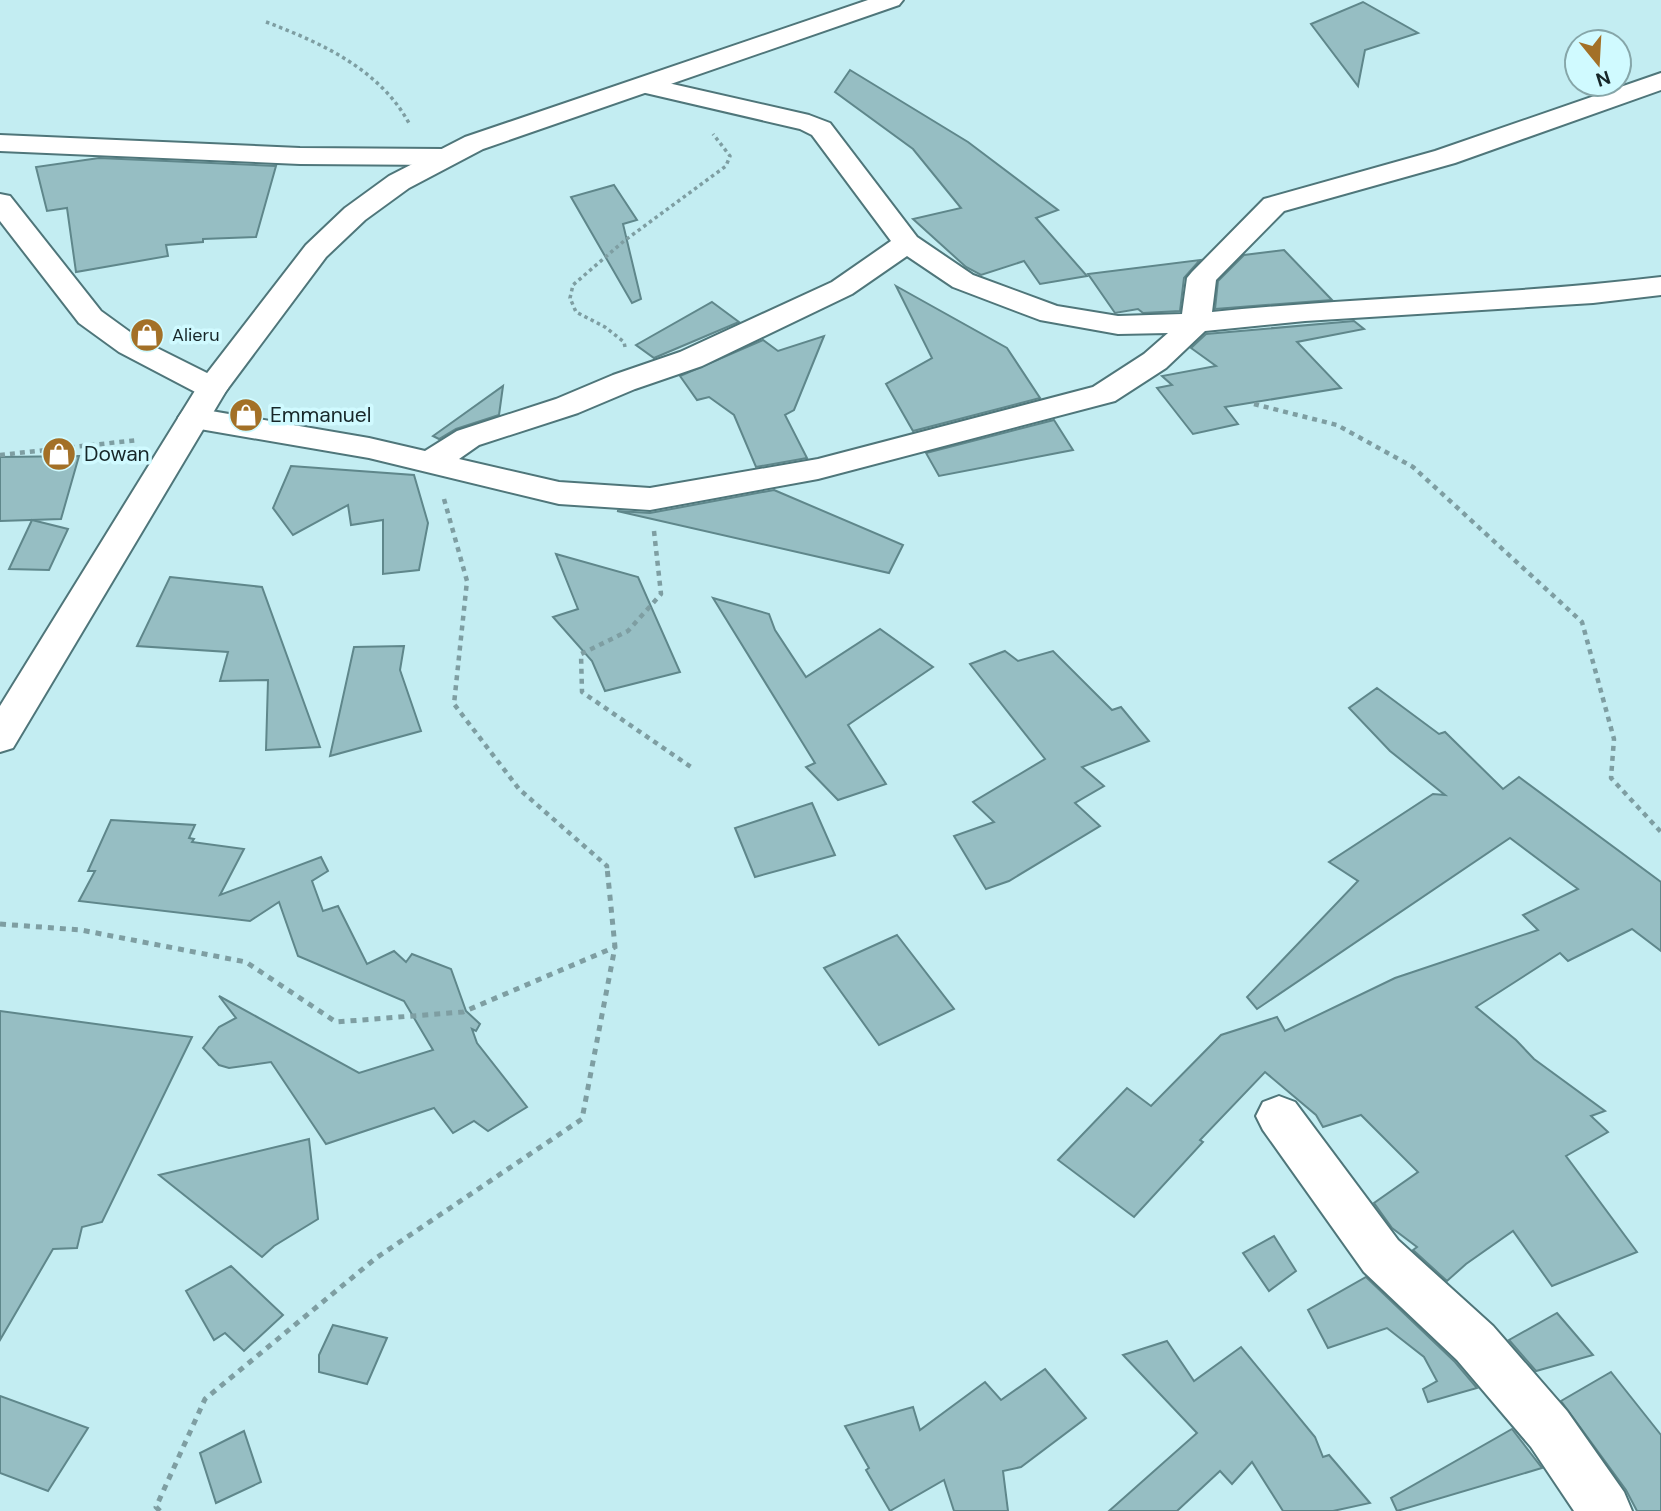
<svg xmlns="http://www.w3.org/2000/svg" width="1661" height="1511" font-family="'DM Sans',sans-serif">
	<rect width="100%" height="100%" fill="#c3edf2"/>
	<g fill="#96bec3" stroke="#5f878b" stroke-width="2">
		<path d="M 1363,2 L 1418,33 L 1365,50 L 1358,86 L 1311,24 Z"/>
		<path d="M 850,70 L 968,142 L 1058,210 L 1036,218 L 1087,276 L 1040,284 L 1024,261 L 981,275 L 966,267 L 913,219 L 961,208 L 913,149 L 835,92 Z"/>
		<path d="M 99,158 L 276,166 L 256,237 L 203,239 L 203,242 L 166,245 L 168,256 L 76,272 L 67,208 L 47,211 L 36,167 Z"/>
		<path d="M 614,185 L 637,220 L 623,224 L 641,299 L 632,303 L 571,197 Z"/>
		<path d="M 1284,250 L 1332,300 L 1215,309 L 1218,281 L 1244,255 Z"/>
		<path d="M 1200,260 L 1184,278 L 1180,311 L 1143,313 L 1138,309 L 1115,313 L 1088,274 Z"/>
		<path d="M 896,286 L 1007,348 L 1040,398 L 913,431 L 886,384 L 932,358 Z"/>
		<path d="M 712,302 L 739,322 L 654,358 L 636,345 Z"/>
		<path d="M 1354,321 L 1364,329 L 1297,342 L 1341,388 L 1225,407 L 1238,424 L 1193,434 L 1157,388 L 1172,385 L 1162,376 L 1216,366 L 1191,348 L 1206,334 Z"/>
		<path d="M 824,336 L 794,410 L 785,415 L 807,458 L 756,467 L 734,415 L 709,397 L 697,400 L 680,376 L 763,340 L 778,351 Z"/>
		<path d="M 503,386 L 499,415 L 456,429 L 439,439 L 433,436 Z"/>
		<path d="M 1054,420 L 1073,450 L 939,476 L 926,453 Z"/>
		<path d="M 79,456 L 61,519 L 0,521 L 0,457 Z"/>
		<path d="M 291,466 L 414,475 L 428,523 L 419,570 L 383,574 L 383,520 L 351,525 L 348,505 L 293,535 L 273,508 Z"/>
		<path d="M 774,490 L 903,545 L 889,573 L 617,511 L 650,513 Z"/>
		<path d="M 32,520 L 68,529 L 49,570 L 9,569 Z"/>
		<path d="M 556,554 L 638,577 L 680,672 L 605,691 L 592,661 L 553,617 L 578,609 Z"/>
		<path d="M 170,577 L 262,587 L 320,747 L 266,750 L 268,680 L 220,681 L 228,652 L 137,646 Z"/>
		<path d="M 713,598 L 769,614 L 775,630 L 806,677 L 880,629 L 933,667 L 848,725 L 886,784 L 838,800 L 806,767 L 815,763 Z"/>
		<path d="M 404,646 L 400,670 L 421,731 L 330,756 L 354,647 Z"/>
		<path d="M 1005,651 L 1018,661 L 1053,651 L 1112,710 L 1121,707 L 1149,741 L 1082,767 L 1104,786 L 1075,803 L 1100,826 L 1009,881 L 986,889 L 954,836 L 994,822 L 973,802 L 1045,759 L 970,664 Z"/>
		<path d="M 1377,688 L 1439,734 L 1445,732 L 1503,789 L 1519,777 L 1661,882 L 1661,951 L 1632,929 L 1568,961 L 1560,953 L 1476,1007 L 1516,1040 L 1534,1059 L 1605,1111 L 1591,1116 L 1608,1132 L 1566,1156 L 1637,1252 L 1552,1286 L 1513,1231 L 1466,1264 L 1447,1281 L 1413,1250 L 1417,1247 L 1392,1228 L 1374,1203 L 1418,1172 L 1361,1115 L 1323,1127 L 1316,1115 L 1265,1072 L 1200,1140 L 1203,1142 L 1134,1217 L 1058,1160 L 1127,1088 L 1151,1106 L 1221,1035 L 1277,1017 L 1285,1031 L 1395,978 L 1538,930 L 1523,915 L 1578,889 L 1510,838 L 1257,1009 L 1247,997 L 1358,881 L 1329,862 L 1433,794 L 1445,795 L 1390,751 L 1349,708 Z"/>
		<path d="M 812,803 L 835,855 L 755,877 L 735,828 Z"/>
		<path d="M 111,820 L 195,825 L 189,838 L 194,839 L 192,842 L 244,849 L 220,895 L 321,857 L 328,871 L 312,881 L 323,911 L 338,906 L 367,964 L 394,951 L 406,962 L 412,954 L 451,969 L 466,1011 L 480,1024 L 476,1031 L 472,1029 L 477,1043 L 527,1107 L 488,1131 L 474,1121 L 453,1133 L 434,1108 L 326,1144 L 271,1062 L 229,1068 L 219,1065 L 203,1048 L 219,1027 L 236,1018 L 219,996 L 359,1073 L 433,1050 L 404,1001 L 298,956 L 279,902 L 250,921 L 79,901 L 95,871 L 88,871 Z"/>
		<path d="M 897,935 L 954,1009 L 879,1045 L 824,968 Z"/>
		<path d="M 0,1011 L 192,1037 L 102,1222 L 82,1227 L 77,1248 L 53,1249 L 0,1340 Z"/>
		<path d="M 309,1139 L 318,1219 L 274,1246 L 262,1257 L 159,1175 Z"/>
		<path d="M 1274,1236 L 1296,1271 L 1269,1291 L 1243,1253 Z"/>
		<path d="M 231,1266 L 283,1315 L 244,1351 L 225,1333 L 214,1340 L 186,1291 Z"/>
		<path d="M 1366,1277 L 1455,1362 L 1477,1388 L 1428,1402 L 1423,1389 L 1437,1381 L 1424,1357 L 1387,1328 L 1328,1348 L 1308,1310 Z"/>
		<path d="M 1557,1313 L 1593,1355 L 1536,1371 L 1509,1340 Z"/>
		<path d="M 333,1325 L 387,1338 L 367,1384 L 319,1372 L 319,1355 Z"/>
		<path d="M 1167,1341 L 1194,1381 L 1241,1347 L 1315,1437 L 1323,1457 L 1329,1455 L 1370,1503 L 1333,1511 L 1283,1511 L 1252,1462 L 1232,1484 L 1220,1471 L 1177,1511 L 1109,1511 L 1197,1433 L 1123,1355 Z"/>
		<path d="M 1045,1369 L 1086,1418 L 1021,1467 L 1003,1471 L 1008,1511 L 954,1511 L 944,1480 L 890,1511 L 866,1470 L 869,1468 L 845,1426 L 913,1407 L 920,1430 L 985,1382 L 1001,1400 Z"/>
		<path d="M 1611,1372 L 1661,1435 L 1661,1511 L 1637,1511 L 1626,1490 L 1561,1401 Z"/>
		<path d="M 0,1396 L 88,1428 L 48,1491 L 0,1473 Z"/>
		<path d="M 1512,1429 L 1542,1468 L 1397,1511 L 1391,1498 Z"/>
		<path d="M 244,1431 L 261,1482 L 216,1503 L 200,1453 Z"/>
	</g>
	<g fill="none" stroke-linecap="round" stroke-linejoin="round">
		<g stroke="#4f767a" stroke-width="4">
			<g id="minor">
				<path d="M 1661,73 L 1661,90 L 1455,163 L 1284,211 L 1216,280 L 1212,312 C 1362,297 1512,295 1661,277 L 1661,295 L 1593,303 L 1305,321 L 1205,331 L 1166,368 L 1115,401 L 818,479 L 650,510 L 559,504 L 369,458 L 194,428 L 183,425 L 178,418 L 183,411 L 194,408 L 369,438 L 425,451 L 457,431 L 556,399 L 613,375 L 680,352 L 832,282 L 891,241 L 812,135 L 800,129 L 637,91 L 633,86 L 637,81 L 646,78 L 809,115 L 830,123 L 917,237 L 973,275 L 1057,306 L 1118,316 L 1182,314 L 1187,278 L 1192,272 L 1264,199 L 1435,151 ZM 907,256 L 953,287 L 1040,320 L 1118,334 L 1168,333 L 1144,354 L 1093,387 L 818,459 L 650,488 L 559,482 L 459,459 L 479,445 L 578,413 L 635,389 L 702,366 L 852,294 Z"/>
				<path d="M 0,135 L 300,148 L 443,149 L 453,151 L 456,157 L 453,163 L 443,165 L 300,164 L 0,151 Z"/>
				<path d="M 0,194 L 10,196 L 101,311 L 141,340 L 223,381 L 228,388 L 223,395 L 212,397 L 201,395 L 119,352 L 79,323 L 0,221 Z"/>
				<path d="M 1279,1096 L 1295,1102 L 1398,1240 L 1493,1326 L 1567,1411 L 1624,1492 L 1632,1511 L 1574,1511 L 1531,1447 L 1457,1360 L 1364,1272 L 1263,1130 L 1256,1116 L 1263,1102 Z"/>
			</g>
		</g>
		<g stroke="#4f767a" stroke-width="4">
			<path id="tertiary" d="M 868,0 L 903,0 L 899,5 L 483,149 L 409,188 L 365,220 L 326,257 L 226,391 L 13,748 L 0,752 L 0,706 L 201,381 L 306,245 L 345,208 L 389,176 L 465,137 Z"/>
		</g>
		<g stroke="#7e9ea2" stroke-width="3.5" stroke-dasharray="3.5 3.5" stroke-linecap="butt">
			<path d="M 266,22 C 322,43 381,70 410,125"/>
			<path d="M 625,347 L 624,342 L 605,327 L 576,312 L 570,298 L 573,285 L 624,241 L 726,166 L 730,156 L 713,134"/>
		</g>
		<g stroke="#7e9ea2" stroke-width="4.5" stroke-dasharray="5 5" stroke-linecap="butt">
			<path d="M 1254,404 L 1337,425 L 1413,467 L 1582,622 L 1614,739 L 1611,778 L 1661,832"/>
			<path d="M 0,455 L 138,440"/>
			<path d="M 444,499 L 467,581 L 454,704 L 519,789 L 607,866 L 607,869"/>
			<path d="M 654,531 L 661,594 L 628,631 L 581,654 L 582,692 L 691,767"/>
		</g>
		<g stroke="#7e9ea2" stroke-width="5" stroke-dasharray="6 6" stroke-linecap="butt">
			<path d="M 0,924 L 81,930 L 246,962 L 336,1022 L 463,1012 L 615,947"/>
			<path d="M 160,1511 L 156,1507 L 205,1399 L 376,1258 L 582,1119 L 615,947 L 607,867"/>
		</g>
		<use href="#minor" fill="#fff" fill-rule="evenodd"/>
		<use href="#tertiary" fill="#fff" fill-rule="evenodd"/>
	</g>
	<defs>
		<g id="shop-disc" transform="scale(1.75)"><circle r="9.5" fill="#a37027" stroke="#d0faff"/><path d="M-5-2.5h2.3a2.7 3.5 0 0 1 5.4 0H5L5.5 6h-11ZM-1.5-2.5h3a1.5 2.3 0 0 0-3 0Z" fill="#fff"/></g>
	</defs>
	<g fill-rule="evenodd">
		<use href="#shop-disc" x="147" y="335"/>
		<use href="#shop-disc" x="246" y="415"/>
		<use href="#shop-disc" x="59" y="454"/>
	</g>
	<g text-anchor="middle" stroke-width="7" stroke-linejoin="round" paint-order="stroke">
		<g font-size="18" fill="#172729" stroke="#d0faff" text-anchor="start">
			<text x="172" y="341">Alieru</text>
		</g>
		<g font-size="21" fill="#172729" stroke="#d0faff" text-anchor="start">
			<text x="270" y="422">Emmanuel</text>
			<text x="84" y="461">Dowan</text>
		</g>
	</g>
	<g transform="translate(1598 63) rotate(162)"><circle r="33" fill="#d0faff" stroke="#86a6a9" stroke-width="2"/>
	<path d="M0-5L12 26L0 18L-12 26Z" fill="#a37027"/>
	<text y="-10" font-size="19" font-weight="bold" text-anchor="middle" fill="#172729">N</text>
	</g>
</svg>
